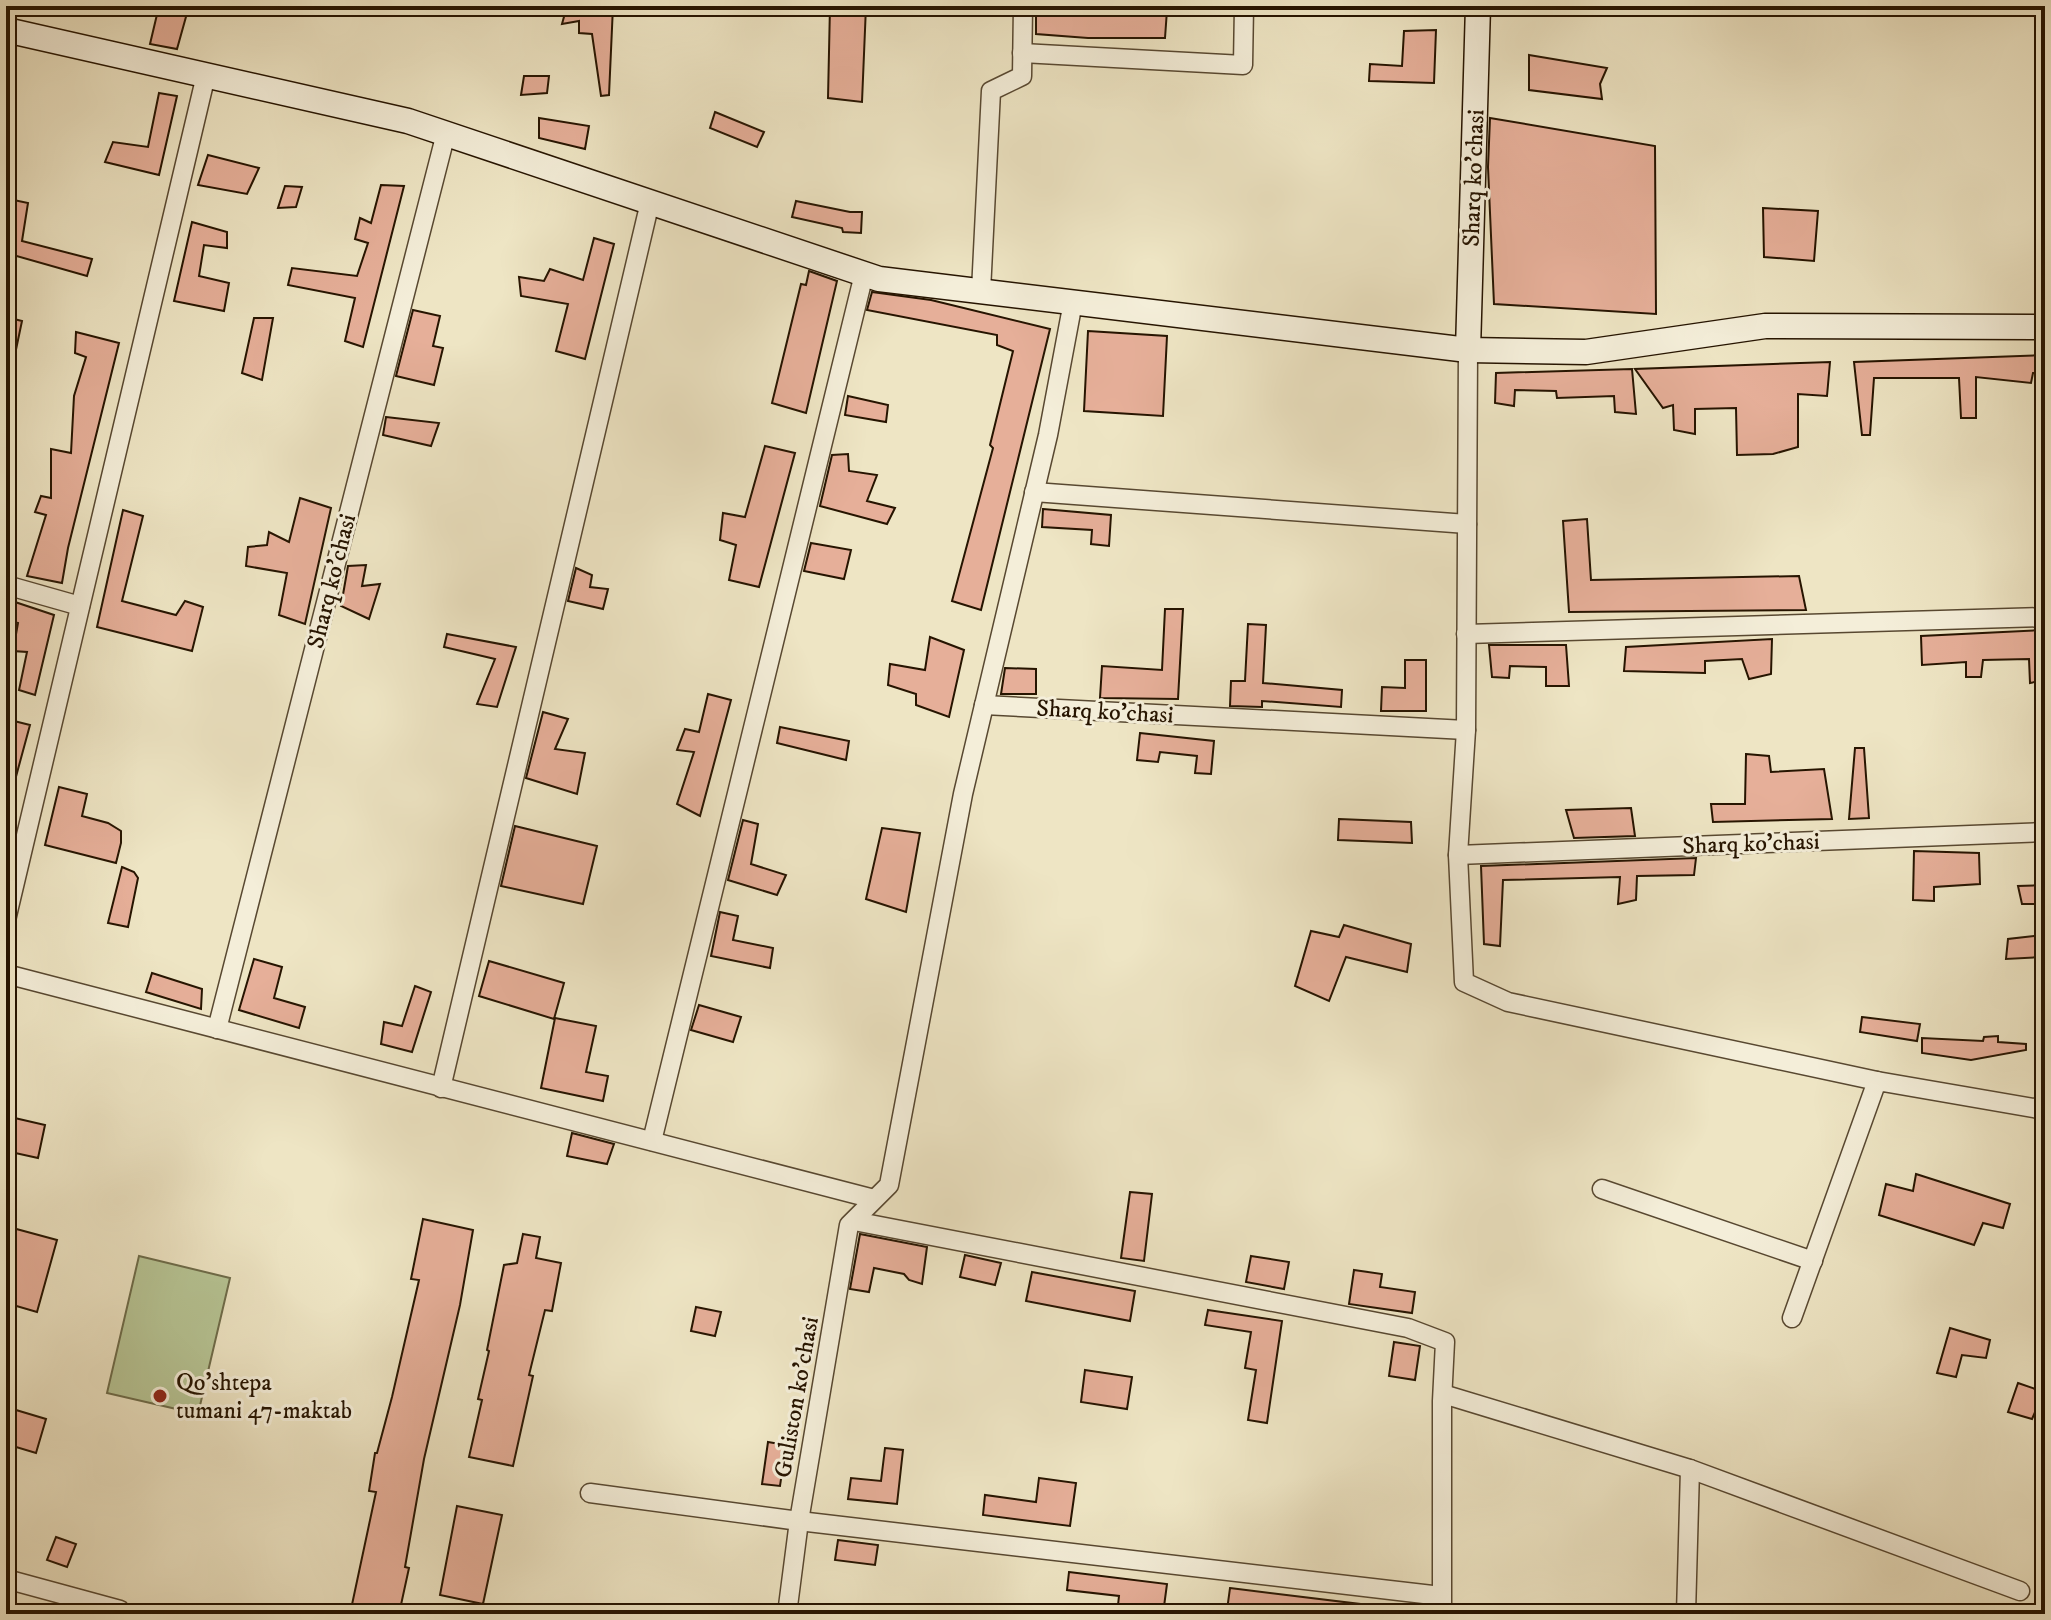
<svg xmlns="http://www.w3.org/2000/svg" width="2051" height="1620" font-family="'IM FELL DW Pica',serif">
	<rect width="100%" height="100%" fill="#eee5c4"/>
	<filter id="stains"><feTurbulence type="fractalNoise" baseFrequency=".0025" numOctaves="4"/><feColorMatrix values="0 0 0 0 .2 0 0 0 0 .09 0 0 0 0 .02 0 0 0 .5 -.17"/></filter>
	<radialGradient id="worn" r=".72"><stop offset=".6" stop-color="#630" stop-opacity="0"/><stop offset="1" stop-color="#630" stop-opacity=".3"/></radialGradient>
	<path fill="#b7c595" stroke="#6e6c4a" stroke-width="2" d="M 139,1256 L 230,1278 L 198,1414 L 107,1393 Z"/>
	<g fill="#e6af99" stroke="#261400" stroke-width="2">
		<path d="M 159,6 L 189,6 L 177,49 L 150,44 Z"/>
		<path d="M 567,6 L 613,6 L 609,95 L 601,96 L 592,34 L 579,33 L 579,21 L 562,24 Z"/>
		<path d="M 830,6 L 866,6 L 862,102 L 828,98 Z"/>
		<path d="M 1036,6 L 1142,6 L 1141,11 L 1167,10 L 1165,38 L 1088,38 L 1036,34 Z"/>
		<path d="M 1436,30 L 1434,83 L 1369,81 L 1370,64 L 1402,66 L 1404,31 Z"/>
		<path d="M 1529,55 L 1607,68 L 1600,84 L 1602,99 L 1529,90 Z"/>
		<path d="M 524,76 L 549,76 L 547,93 L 521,95 Z"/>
		<path d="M 159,93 L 177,96 L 159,175 L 105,162 L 113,142 L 148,147 Z"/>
		<path d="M 715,112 L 764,132 L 757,147 L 710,128 Z"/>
		<path d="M 539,118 L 589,126 L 585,149 L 539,138 Z"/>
		<path d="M 1490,118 L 1655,146 L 1656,314 L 1494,304 L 1488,167 Z"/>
		<path d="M 208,155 L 259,168 L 247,194 L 198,185 Z"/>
		<path d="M 381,185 L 404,186 L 363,347 L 345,341 L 355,298 L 288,285 L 292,268 L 357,276 L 368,243 L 355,239 L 360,218 L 371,223 Z"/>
		<path d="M 285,186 L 302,187 L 296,207 L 278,208 Z"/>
		<path d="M 9,199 L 28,203 L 22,241 L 92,259 L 87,276 L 6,253 L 6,220 Z"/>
		<path d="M 796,201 L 850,212 L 862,212 L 861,233 L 843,232 L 842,228 L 792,217 Z"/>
		<path d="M 1763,208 L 1818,211 L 1814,261 L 1764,257 Z"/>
		<path d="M 192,222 L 227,232 L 227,248 L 204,245 L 199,276 L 229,283 L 224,311 L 174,301 Z"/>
		<path d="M 594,238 L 614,244 L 585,359 L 556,351 L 568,304 L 521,296 L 519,277 L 544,281 L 550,269 L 583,280 Z"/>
		<path d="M 809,271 L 837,281 L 806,413 L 772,403 L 801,284 L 806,285 Z"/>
		<path d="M 872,292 L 931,300 L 1050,329 L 981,610 L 952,601 L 993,448 L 990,445 L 1013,351 L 997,345 L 997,335 L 867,310 Z"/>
		<path d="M 413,310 L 440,316 L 433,346 L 443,348 L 434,385 L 396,376 Z"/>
		<path d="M 6,317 L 22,321 L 13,364 L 6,363 Z"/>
		<path d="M 254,318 L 273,318 L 262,380 L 242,373 Z"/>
		<path d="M 1088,331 L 1167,336 L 1163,416 L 1084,411 Z"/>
		<path d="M 76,332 L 119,343 L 68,548 L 62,583 L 27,576 L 46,515 L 35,512 L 41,496 L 51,498 L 51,449 L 71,453 L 74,396 L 86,357 L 75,353 Z"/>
		<path d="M 2045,355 L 2045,373 L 2033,373 L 2031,383 L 1976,377 L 1976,418 L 1961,418 L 1959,378 L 1874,378 L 1870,435 L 1862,435 L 1854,362 Z"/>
		<path d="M 1830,362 L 1827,396 L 1798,394 L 1798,447 L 1773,454 L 1737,455 L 1736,408 L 1695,409 L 1695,434 L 1674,430 L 1673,405 L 1663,408 L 1635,369 Z"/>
		<path d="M 1632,369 L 1636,414 L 1615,412 L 1614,396 L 1557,398 L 1556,391 L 1515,390 L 1514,406 L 1495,403 L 1496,373 Z"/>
		<path d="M 848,396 L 888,405 L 886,422 L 845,415 Z"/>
		<path d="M 386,417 L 439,423 L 431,446 L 383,435 Z"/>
		<path d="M 765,446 L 795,453 L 759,587 L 729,580 L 736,545 L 720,540 L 723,513 L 745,517 Z"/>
		<path d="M 848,454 L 849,471 L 877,475 L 867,501 L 895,508 L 887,524 L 820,506 L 832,455 Z"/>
		<path d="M 300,498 L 331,508 L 305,624 L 279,615 L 287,573 L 246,566 L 248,547 L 267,545 L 269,532 L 289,542 Z"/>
		<path d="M 1043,509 L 1111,515 L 1109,546 L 1091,544 L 1092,530 L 1042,527 Z"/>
		<path d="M 123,510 L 143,516 L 122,601 L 176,615 L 185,601 L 203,607 L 192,651 L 97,627 Z"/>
		<path d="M 1587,519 L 1591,580 L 1799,576 L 1806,610 L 1569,612 L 1563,521 Z"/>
		<path d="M 811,543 L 851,550 L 844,579 L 804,571 Z"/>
		<path d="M 366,565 L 362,586 L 380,584 L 369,619 L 341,606 L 348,566 Z"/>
		<path d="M 576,568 L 592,575 L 590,587 L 608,589 L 603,609 L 568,601 Z"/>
		<path d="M 6,599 L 54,615 L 35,695 L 19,690 L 27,652 L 13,651 L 18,623 L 6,620 Z"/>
		<path d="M 1165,609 L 1183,609 L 1178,699 L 1100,698 L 1102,666 L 1162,670 Z"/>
		<path d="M 1248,624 L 1266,625 L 1263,683 L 1342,690 L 1341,707 L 1262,701 L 1262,707 L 1230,706 L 1231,681 L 1245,681 Z"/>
		<path d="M 2044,630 L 2045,680 L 2030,683 L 2029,659 L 1983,660 L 1981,677 L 1966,677 L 1966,662 L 1922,665 L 1921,636 Z"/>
		<path d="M 447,634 L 516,647 L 497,707 L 477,704 L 495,659 L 444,647 Z"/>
		<path d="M 930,637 L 964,650 L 949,717 L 916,705 L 916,694 L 888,685 L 890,664 L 925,670 Z"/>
		<path d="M 1772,639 L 1771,674 L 1749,679 L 1742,659 L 1705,661 L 1705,673 L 1624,671 L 1626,647 Z"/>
		<path d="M 1489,645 L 1566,645 L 1569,686 L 1546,686 L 1546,667 L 1510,666 L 1509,678 L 1492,677 Z"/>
		<path d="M 1405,660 L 1426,660 L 1426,711 L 1381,711 L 1382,687 L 1405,688 Z"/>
		<path d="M 1005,668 L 1036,669 L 1036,694 L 1001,694 Z"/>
		<path d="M 708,694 L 731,700 L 700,816 L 677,804 L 694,752 L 677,750 L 685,729 L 699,732 Z"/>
		<path d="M 543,712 L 568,719 L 555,749 L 585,753 L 577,794 L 526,778 Z"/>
		<path d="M 6,719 L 30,725 L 11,795 L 6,794 Z"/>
		<path d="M 780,727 L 849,741 L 846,760 L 777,743 Z"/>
		<path d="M 1140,733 L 1214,741 L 1211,774 L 1195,773 L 1197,756 L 1160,752 L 1158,762 L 1137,760 Z"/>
		<path d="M 1855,748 L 1864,748 L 1869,818 L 1849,819 Z"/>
		<path d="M 1746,754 L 1769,756 L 1771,772 L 1824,769 L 1832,819 L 1713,822 L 1711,804 L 1745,804 Z"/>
		<path d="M 59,787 L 87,794 L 82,816 L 108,823 L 121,831 L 121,843 L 116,863 L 45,845 Z"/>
		<path d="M 1631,808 L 1635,836 L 1574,838 L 1566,810 Z"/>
		<path d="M 1339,819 L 1411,822 L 1412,843 L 1338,840 Z"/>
		<path d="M 743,820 L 758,824 L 751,864 L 786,875 L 777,895 L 728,880 Z"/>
		<path d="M 515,826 L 597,846 L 583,904 L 501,886 Z"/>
		<path d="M 882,828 L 920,833 L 906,912 L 866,899 Z"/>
		<path d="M 1914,851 L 1979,853 L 1980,884 L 1934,887 L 1934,901 L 1913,900 Z"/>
		<path d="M 1696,858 L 1694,875 L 1637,876 L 1636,900 L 1618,904 L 1620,877 L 1503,880 L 1500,946 L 1484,944 L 1481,866 Z"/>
		<path d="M 122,867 L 134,872 L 138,878 L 128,927 L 108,923 Z"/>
		<path d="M 2045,885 L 2045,904 L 2022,904 L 2018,886 Z"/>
		<path d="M 720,912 L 738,916 L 733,940 L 773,948 L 770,968 L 711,956 Z"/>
		<path d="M 1344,925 L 1411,944 L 1407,972 L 1346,957 L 1329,1001 L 1295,986 L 1311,931 L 1339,937 Z"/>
		<path d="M 2043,935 L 2042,957 L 2006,959 L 2008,939 Z"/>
		<path d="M 254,959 L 282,967 L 274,998 L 305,1007 L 299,1028 L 239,1010 Z"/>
		<path d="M 489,961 L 564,983 L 554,1019 L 479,996 Z"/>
		<path d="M 152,973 L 202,989 L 201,1009 L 146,992 Z"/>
		<path d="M 415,986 L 431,992 L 412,1052 L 381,1044 L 384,1022 L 402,1026 Z"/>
		<path d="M 699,1005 L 741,1017 L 733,1042 L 691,1030 Z"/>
		<path d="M 1862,1017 L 1920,1024 L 1917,1041 L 1860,1032 Z"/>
		<path d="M 555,1018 L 596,1026 L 586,1072 L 608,1076 L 603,1101 L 541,1088 Z"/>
		<path d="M 1998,1036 L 1998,1042 L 2026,1044 L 2026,1050 L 1971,1060 L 1922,1053 L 1922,1038 L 1983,1041 L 1984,1037 Z"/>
		<path d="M 6,1116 L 45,1125 L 38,1158 L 6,1151 Z"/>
		<path d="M 572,1133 L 614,1144 L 607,1164 L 567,1156 Z"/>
		<path d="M 1916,1174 L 2010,1204 L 2003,1228 L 1983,1223 L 1974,1245 L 1879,1215 L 1886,1184 L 1913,1191 Z"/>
		<path d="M 1130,1192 L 1152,1194 L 1144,1261 L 1121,1258 Z"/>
		<path d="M 423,1219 L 473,1230 L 460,1305 L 424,1459 L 405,1567 L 409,1568 L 399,1614 L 350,1614 L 376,1492 L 369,1491 L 375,1453 L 377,1453 L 392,1397 L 419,1280 L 411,1279 Z"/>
		<path d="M 9,1227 L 57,1240 L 37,1312 L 6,1303 L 6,1239 Z"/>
		<path d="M 523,1234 L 540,1237 L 536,1258 L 561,1263 L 552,1311 L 545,1310 L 529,1375 L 533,1376 L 513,1466 L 469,1457 L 482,1400 L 478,1399 L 489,1351 L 487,1350 L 504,1265 L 517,1263 Z"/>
		<path d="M 860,1234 L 927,1247 L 922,1284 L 909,1280 L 904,1274 L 874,1268 L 869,1292 L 850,1289 Z"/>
		<path d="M 965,1255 L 1001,1263 L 995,1285 L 960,1277 Z"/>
		<path d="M 1251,1256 L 1289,1262 L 1284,1289 L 1246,1282 Z"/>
		<path d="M 1354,1270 L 1382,1274 L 1380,1287 L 1415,1292 L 1412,1313 L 1349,1304 Z"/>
		<path d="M 1032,1272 L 1135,1291 L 1130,1321 L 1026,1301 Z"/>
		<path d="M 696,1307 L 721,1312 L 715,1336 L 691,1331 Z"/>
		<path d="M 1208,1310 L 1282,1321 L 1267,1423 L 1248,1420 L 1256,1370 L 1245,1368 L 1251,1332 L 1205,1325 Z"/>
		<path d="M 1950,1328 L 1990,1340 L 1986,1358 L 1962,1355 L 1956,1377 L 1937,1373 Z"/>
		<path d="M 1394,1342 L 1420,1346 L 1415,1380 L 1389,1376 Z"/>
		<path d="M 1085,1370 L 1132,1377 L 1127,1409 L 1081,1402 Z"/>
		<path d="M 2018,1383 L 2044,1392 L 2032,1419 L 2008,1412 Z"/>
		<path d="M 6,1407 L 46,1419 L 36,1453 L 6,1444 Z"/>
		<path d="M 768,1442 L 786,1445 L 780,1486 L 762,1484 Z"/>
		<path d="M 885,1448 L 903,1450 L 897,1504 L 848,1499 L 851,1478 L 881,1481 Z"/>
		<path d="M 1039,1478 L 1076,1483 L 1070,1526 L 983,1515 L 985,1495 L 1036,1502 Z"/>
		<path d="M 457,1506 L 502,1515 L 483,1604 L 440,1595 Z"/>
		<path d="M 56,1537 L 76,1544 L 67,1567 L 47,1560 Z"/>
		<path d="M 838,1540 L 878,1545 L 875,1565 L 835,1560 Z"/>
		<path d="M 1069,1572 L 1167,1584 L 1163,1614 L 1117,1614 L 1119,1596 L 1067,1590 Z"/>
		<path d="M 1230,1588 L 1360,1604 L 1360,1614 L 1263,1614 L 1227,1610 Z"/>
	</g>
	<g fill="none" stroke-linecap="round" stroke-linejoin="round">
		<g stroke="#584831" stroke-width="21">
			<g id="street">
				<path d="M 1022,53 L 1243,65 L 1244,6"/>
				<path d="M 981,291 L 991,91 L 1022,76 L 1023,6"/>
				<path d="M 1468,350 L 1466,730 L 1458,855 L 1464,982 L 1508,1002 L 1877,1081"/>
				<path d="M 1034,492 L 1467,524"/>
				<path d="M 6,585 L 80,606"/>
				<path d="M 1466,634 L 2045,617"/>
				<path d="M 984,705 L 1466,730"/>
				<path d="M 1458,855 L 2045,832"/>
				<path d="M 6,920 L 206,75"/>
				<path d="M 6,974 L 874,1199"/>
				<path d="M 217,1029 L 446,133"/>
				<path d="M 441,1088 L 650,202"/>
				<path d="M 652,1141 L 864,274"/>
				<path d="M 1602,1189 L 1813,1261"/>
				<path d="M 854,1221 L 1408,1328 L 1445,1342 L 1442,1401 L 1442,1614"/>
				<path d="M 1792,1318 L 1877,1081 L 2045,1110"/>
				<path d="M 1443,1394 L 1690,1469 L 2020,1591"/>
				<path d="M 590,1493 L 799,1521 L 1441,1596"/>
				<path d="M 6,1579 L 120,1610 L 119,1614"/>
				<path d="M 787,1614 L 799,1521 L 849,1225 L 889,1185 L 963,794 L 1048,435 L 1073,302"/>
				<path d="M 1686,1614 L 1690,1469"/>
			</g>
		</g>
		<g stroke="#261400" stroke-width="27">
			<g id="secondary">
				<path d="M 6,30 L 408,121 L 879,279 L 1468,350 L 1586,352 L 1765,326 L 2045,327"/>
				<path d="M 1468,350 L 1478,6"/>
			</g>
		</g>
		<use href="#street" stroke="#f4eed9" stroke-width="18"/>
		<use href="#secondary" stroke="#f4eed9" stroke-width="24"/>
	</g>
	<circle fill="#8f2418" stroke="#f4eed9" stroke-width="3" cx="160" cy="1396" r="8"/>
	<g text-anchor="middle" stroke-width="6" stroke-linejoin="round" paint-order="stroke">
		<g font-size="24" fill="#261400" stroke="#f4eed9">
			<text transform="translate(1473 178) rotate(-88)" y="8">Sharq ko'chasi</text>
			<text transform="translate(331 581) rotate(-76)" y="8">Sharq ko'chasi</text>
			<text transform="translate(1105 711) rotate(3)" y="8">Sharq ko'chasi</text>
			<text transform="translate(1751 843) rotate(-2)" y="8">Sharq ko'chasi</text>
			<text transform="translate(796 1397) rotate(-80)" y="8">Guliston ko'chasi</text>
		</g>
		<g font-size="24" fill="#261400" stroke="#f4eed9" text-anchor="start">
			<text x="176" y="1390">Qo'shtepa<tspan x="176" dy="28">tumani 47-maktab</tspan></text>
		</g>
	</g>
	<rect width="2051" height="1620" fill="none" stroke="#eee5c4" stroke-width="32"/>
	<rect x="8" y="8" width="2035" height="1604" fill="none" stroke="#261400" stroke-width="4"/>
	<rect x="16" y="16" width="2019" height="1588" fill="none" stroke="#261400" stroke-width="2"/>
	<rect width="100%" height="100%" filter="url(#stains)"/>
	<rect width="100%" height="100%" fill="url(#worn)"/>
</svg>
